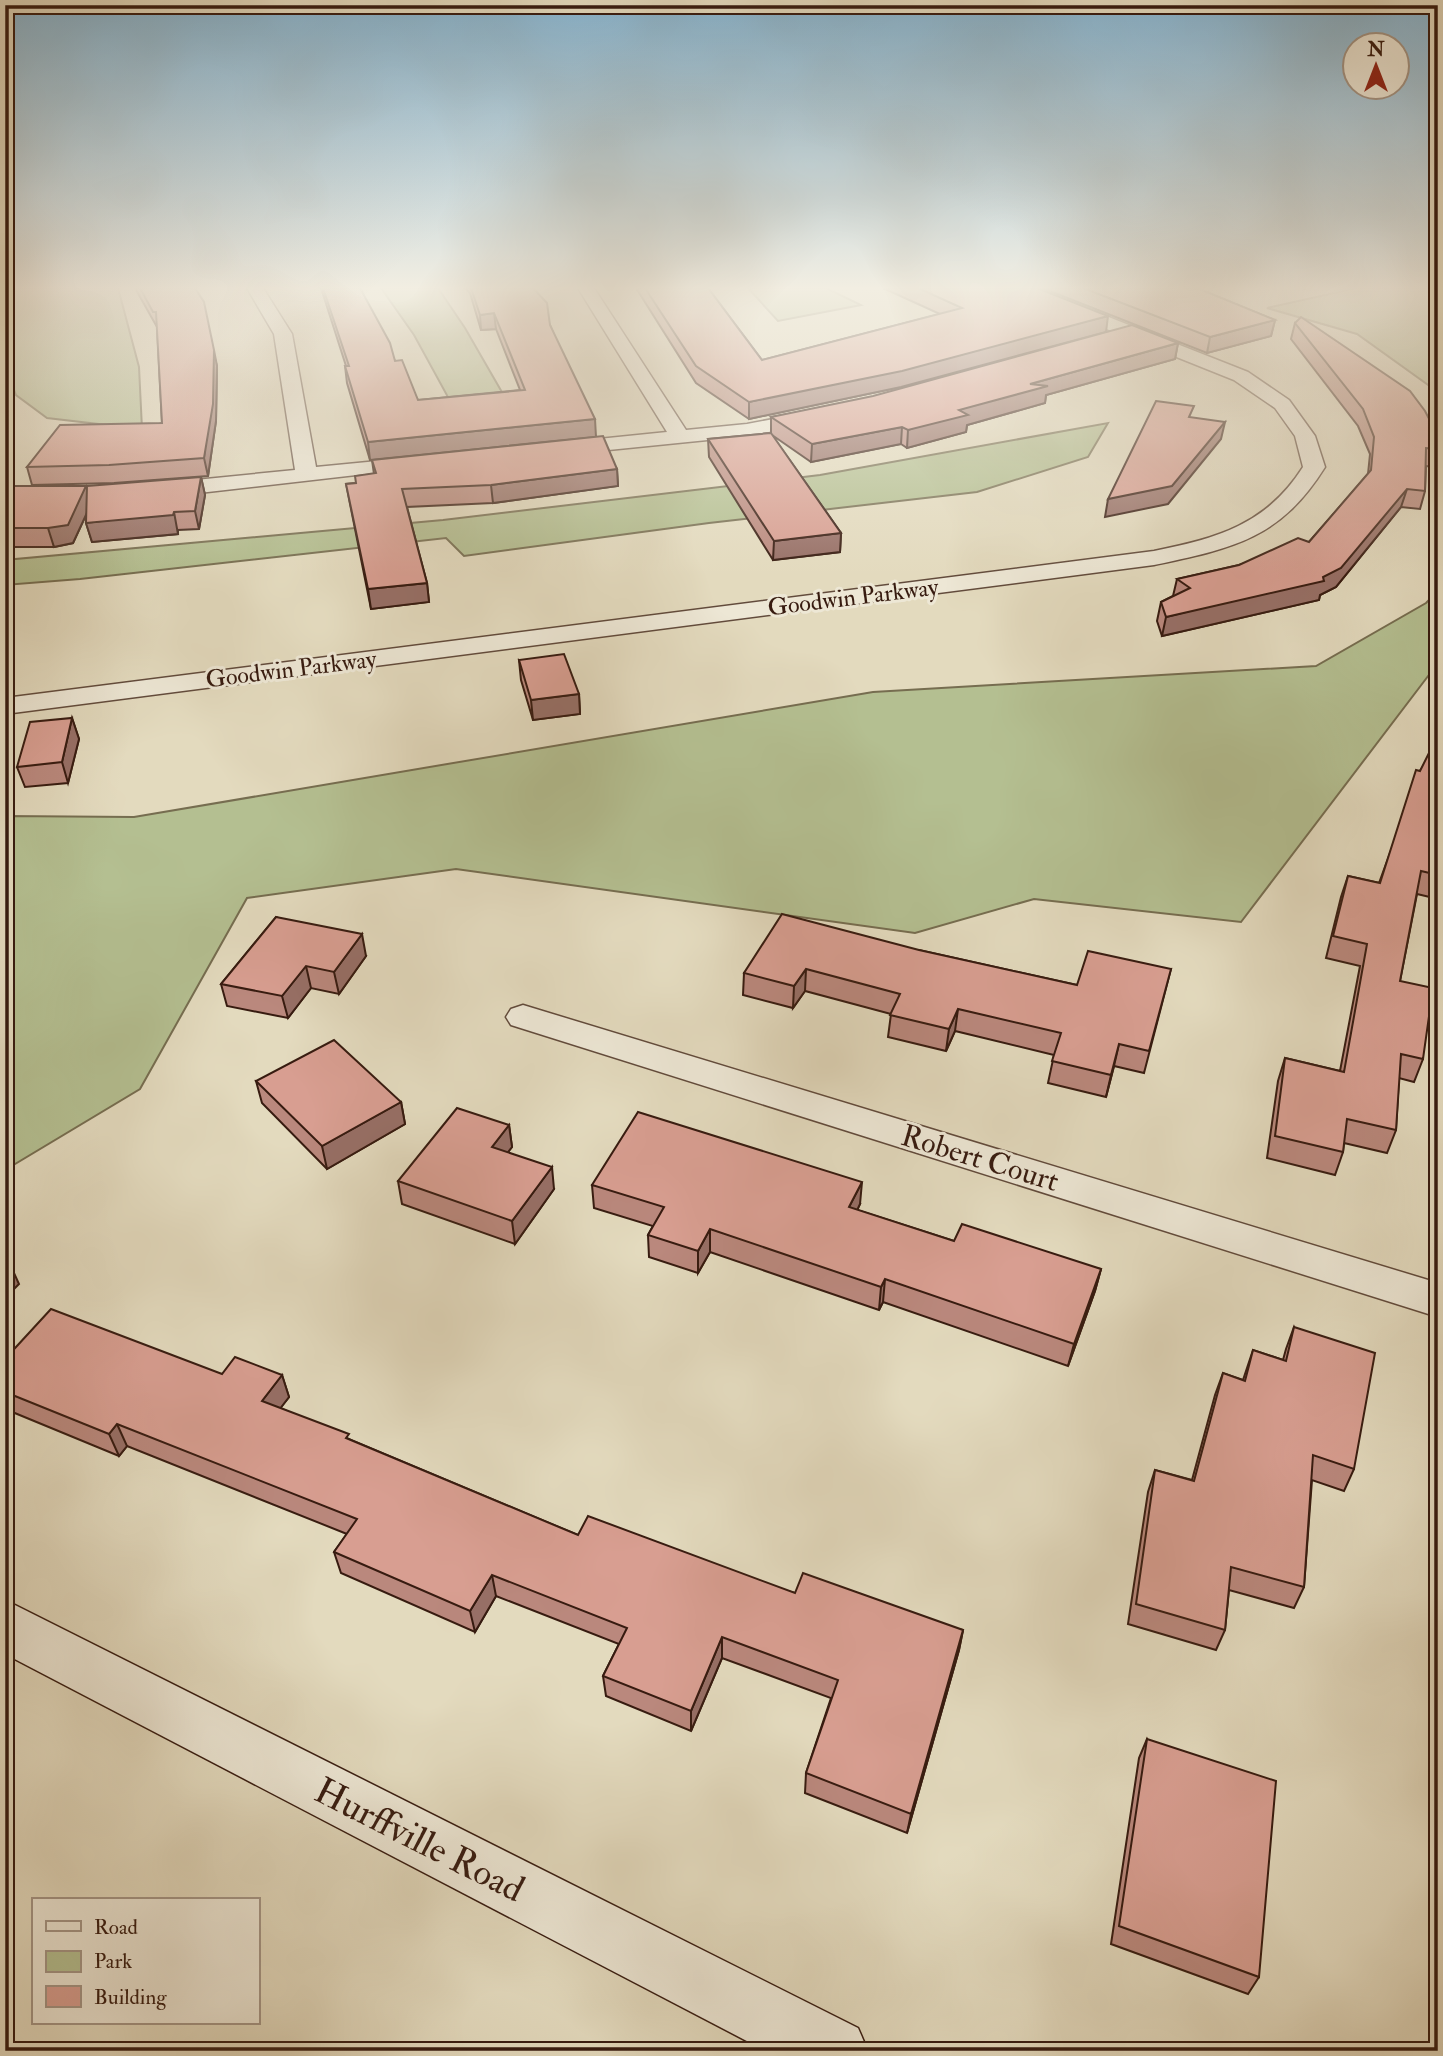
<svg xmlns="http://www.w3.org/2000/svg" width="1443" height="2056" font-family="'IM FELL Double Pica',serif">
	<rect width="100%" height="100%" fill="#e3dabe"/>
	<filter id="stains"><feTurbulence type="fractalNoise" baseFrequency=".00286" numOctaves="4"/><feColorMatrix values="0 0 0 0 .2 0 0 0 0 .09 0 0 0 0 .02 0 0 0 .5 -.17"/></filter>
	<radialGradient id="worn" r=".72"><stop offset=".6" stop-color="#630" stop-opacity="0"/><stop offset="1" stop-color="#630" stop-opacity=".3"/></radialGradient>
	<g fill="#b4bf91" stroke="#766d50" stroke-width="2">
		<path d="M 5,288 L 118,288 L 139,367 L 142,429 L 47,418 L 16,395 L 5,366 Z"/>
		<path d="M 381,288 L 438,288 L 465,328 L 503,394 L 449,399 L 414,335 Z"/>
		<path d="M 748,288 L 826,288 L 861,305 L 778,321 Z"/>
		<path d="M 1357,288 L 1438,288 L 1438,392 L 1357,334 L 1267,308 Z"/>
		<path d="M 1108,423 L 1088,457 L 977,492 L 709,523 L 464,556 L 446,538 L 80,579 L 5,585 L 5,560 L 443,520 L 820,475 Z"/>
		<path d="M 1438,591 L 1438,663 L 1241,922 L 1034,899 L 915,933 L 456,869 L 247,898 L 140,1089 L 5,1170 L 5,816 L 134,817 L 873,692 L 1316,666 L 1426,603 Z"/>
	</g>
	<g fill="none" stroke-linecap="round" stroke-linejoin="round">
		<g stroke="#624b3c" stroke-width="3">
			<g id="street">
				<path d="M 247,288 L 263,288 L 292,334 L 316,467 L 419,457 L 426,459 L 430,463 L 426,467 L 155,498 L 147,496 L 144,491 L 147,486 L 155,484 L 295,470 L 274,334 Z"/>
				<path d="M 578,288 L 594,288 L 686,430 L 747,424 L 815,411 L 822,413 L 825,417 L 822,421 L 815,423 L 747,436 L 559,455 L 552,453 L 549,449 L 552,445 L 559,443 L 667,432 Z"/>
				<path d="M 1012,288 L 1035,288 L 1248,372 L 1289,400 L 1315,436 L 1325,467 C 1280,539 1233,548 1154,565 L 5,714 L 5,698 L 1154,551 C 1218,538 1266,525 1303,467 L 1295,436 L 1275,408 L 1234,380 L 1014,292 Z"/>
				<path d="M 523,1005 L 1438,1283 L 1438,1317 L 511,1025 L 506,1017 L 511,1009 Z"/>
			</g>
		</g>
		<g stroke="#371b10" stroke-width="3">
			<path id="secondary" d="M 5,1600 L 858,2028 L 868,2051 L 766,2051 L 5,1654 Z"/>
		</g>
		<use href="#street" fill="#ede7d5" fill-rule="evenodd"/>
		<use href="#secondary" fill="#ede7d5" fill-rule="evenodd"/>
	</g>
	<g fill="#ba887d" stroke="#371b10" stroke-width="2">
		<path d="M 135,288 L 195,288 L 217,366 L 216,421 L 208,476 L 114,483 L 32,485 L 27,467 L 162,423 L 157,327 Z"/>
		<path d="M 321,288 L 360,288 L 395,361 L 418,400 L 520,390 L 496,329 L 481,330 L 470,293 L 465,288 L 533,288 L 550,325 L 596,437 L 617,469 L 618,486 L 493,503 L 407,507 L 427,583 L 429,602 L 371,609 L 346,484 L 356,483 L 374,474 L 372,460 L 370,460 L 347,383 L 345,366 L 346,366 Z"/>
		<path d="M 636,288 L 708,288 L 762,360 L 940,314 L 883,288 L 1037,288 L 1106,332 L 901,387 L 749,419 L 696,383 Z"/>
		<path d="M 1042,288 L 1197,288 L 1275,320 L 1271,336 L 1207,353 Z"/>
		<path d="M 1295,323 L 1438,436 L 1438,467 L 1426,466 L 1425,491 L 1420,509 L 1401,507 L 1336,587 L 1320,595 L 1319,600 L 1162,636 L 1157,621 L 1161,602 L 1173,596 L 1177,579 L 1239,565 L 1309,542 L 1368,474 L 1370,454 L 1358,426 L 1291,339 Z"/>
		<path d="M 1178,343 L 1175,359 L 1046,395 L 1045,403 L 967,425 L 966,432 L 907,448 L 901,444 L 811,462 L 772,435 L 841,533 L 840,552 L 773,560 L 709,457 L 708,439 L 771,433 L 771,417 Z"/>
		<path d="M 201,477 L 205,495 L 199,529 L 178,530 L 178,534 L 92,542 L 86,523 L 87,513 L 73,543 L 54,547 L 5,547 L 5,494 L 86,486 L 87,492 Z"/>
		<path d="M 519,660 L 579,694 L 580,714 L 533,720 L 521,680 Z"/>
		<path d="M 72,718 L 79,739 L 68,783 L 25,787 L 17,767 Z"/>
		<path d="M 1438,744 L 1438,899 L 1417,894 L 1400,981 L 1423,1059 L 1414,1082 L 1399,1078 L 1396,1130 L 1387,1153 L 1344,1143 L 1343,1152 L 1335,1175 L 1267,1158 L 1278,1081 L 1285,1058 L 1340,1071 L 1360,966 L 1326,958 L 1341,897 L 1348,876 L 1379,883 L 1420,771 Z"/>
		<path d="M 276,917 L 366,956 L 339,994 L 311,988 L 288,1018 L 227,1006 L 221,984 Z"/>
		<path d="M 919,950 L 1077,985 L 1171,969 L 1144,1073 L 1114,1066 L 1106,1097 L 1048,1083 L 1054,1055 L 955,1031 L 946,1051 L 888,1037 L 891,1014 L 805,991 L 793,1008 L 743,995 L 744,973 Z"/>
		<path d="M 256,1081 L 401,1102 L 405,1124 L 327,1169 L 262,1103 Z"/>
		<path d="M 509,1125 L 512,1147 L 508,1152 L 554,1189 L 515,1244 L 402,1204 L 398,1181 Z"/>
		<path d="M 592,1185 L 860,1204 L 857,1210 L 954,1241 L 1101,1269 L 1095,1291 L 1068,1366 L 883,1302 L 879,1310 L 710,1252 L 698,1273 L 649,1257 L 648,1235 L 653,1226 L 594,1208 Z"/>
		<path d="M 1294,1327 L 1354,1469 L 1344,1491 L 1312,1480 L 1304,1587 L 1294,1608 L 1229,1590 L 1225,1630 L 1216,1650 L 1128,1624 L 1148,1492 L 1155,1470 L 1192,1480 L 1215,1395 L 1223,1373 L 1243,1380 L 1253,1350 L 1283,1360 L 1286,1349 Z"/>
		<path d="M 5,1359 L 222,1374 L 282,1375 L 289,1397 L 280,1408 L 351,1440 L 578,1535 L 795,1593 L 963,1630 L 959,1650 L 907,1833 L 805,1793 L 806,1773 L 831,1698 L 722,1658 L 691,1731 L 606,1696 L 603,1676 L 619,1644 L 496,1596 L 475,1632 L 341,1573 L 334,1552 L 347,1534 L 127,1446 L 119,1456 L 5,1409 Z"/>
		<path d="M 1147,1739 L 1259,1977 L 1248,1994 L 1111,1944 L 1139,1758 Z"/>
	</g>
	<g fill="#976f66" stroke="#371b10" stroke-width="2">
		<path d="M 494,313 L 496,329 L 481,330 L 480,315 Z"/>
		<path d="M 1108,316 L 1106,332 L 901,387 L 749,419 L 749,402 Z"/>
		<path d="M 1275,320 L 1271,336 L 1207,353 L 1210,337 Z"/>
		<path d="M 1178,343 L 1175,359 L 1046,395 L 1045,403 L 967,425 L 966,432 L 907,448 L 908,430 L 959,410 L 1030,384 Z"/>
		<path d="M 214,350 L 217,366 L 216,421 L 208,476 L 204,458 Z"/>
		<path d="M 595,419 L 596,437 L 370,460 L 368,442 Z"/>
		<path d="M 1225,422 L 1221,439 L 1168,504 L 1105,517 L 1108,499 Z"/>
		<path d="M 902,427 L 901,444 L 811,462 L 812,444 Z"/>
		<path d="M 617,469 L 618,486 L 493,503 L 491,485 Z"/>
		<path d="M 201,477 L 205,495 L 199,529 L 195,511 Z"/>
		<path d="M 86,486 L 91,504 L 73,543 L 54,547 L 48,528 Z"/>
		<path d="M 1407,489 L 1401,507 L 1336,587 L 1320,595 L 1319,600 L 1162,636 L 1166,617 L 1323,577 Z"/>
		<path d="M 174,512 L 178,534 L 92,542 L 86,523 Z"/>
		<path d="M 841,533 L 840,552 L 773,560 L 774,541 Z"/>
		<path d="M 427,583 L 429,602 L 371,609 L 368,589 Z"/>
		<path d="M 579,694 L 580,714 L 533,720 L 531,700 Z"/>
		<path d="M 72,718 L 79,739 L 68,783 L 62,762 Z"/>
		<path d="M 362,934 L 366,956 L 339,994 L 334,972 Z"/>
		<path d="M 306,966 L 311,988 L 288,1018 L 282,996 Z"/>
		<path d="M 806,969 L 805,991 L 793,1008 L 794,986 Z"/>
		<path d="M 958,1009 L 955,1031 L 946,1051 L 949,1029 Z"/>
		<path d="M 1119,1044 L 1114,1066 L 1106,1097 L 1111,1075 Z"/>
		<path d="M 401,1102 L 405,1124 L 327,1169 L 322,1146 Z"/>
		<path d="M 509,1125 L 512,1147 L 495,1169 L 492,1147 Z"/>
		<path d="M 552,1167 L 554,1189 L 515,1244 L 512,1221 Z"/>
		<path d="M 862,1182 L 860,1204 L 848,1230 L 849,1207 Z"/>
		<path d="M 710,1229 L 710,1252 L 698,1273 L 698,1251 Z"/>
		<path d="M 9,1262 L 19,1284 L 5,1298 L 5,1265 Z"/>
		<path d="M 1101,1269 L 1095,1291 L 1068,1366 L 1074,1344 Z"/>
		<path d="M 885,1279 L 883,1302 L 879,1310 L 881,1287 Z"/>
		<path d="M 282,1375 L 289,1397 L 269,1423 L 262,1401 Z"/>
		<path d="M 117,1424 L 127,1446 L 119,1456 L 109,1434 Z"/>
		<path d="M 492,1575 L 496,1596 L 475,1632 L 470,1611 Z"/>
		<path d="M 963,1630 L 959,1650 L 907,1833 L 911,1814 Z"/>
		<path d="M 722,1637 L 722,1658 L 691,1731 L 691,1711 Z"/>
	</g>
	<g fill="#d89e91" stroke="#371b10" stroke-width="2">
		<path d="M 140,288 L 195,288 L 204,302 L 214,350 L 213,404 L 204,458 L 109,465 L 27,467 L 60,425 L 162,423 L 156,312 L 153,312 Z"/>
		<path d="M 323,288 L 360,288 L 390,343 L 395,361 L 402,360 L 418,400 L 525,390 L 494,313 L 480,315 L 471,288 L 533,288 L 547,303 L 550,325 L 595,419 L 368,442 L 345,366 L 349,366 Z"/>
		<path d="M 645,288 L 708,288 L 762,360 L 962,308 L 918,288 L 1037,288 L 1108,316 L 902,371 L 749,402 L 696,366 Z"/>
		<path d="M 1083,288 L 1197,288 L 1275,320 L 1210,337 Z"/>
		<path d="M 1301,317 L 1410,391 L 1425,411 L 1438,436 L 1438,449 L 1426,448 L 1425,491 L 1407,489 L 1341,568 L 1323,577 L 1324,581 L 1166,617 L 1161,602 L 1190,588 L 1177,579 L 1239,565 L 1298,538 L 1309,542 L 1371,470 L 1374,437 L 1363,409 L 1295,323 Z"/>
		<path d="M 1132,325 L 1178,343 L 1030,384 L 1048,386 L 959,410 L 968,415 L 908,430 L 902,427 L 812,444 L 771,417 L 873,396 Z"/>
		<path d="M 1156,401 L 1194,406 L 1189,417 L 1225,422 L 1172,486 L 1108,499 Z"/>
		<path d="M 771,433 L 841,533 L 774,541 L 708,439 Z"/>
		<path d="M 603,436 L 617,469 L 491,485 L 402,489 L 427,583 L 368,589 L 346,484 L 356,483 L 355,476 L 376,473 L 372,460 Z"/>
		<path d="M 201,477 L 195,511 L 174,512 L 173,515 L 86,523 L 87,486 Z"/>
		<path d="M 12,486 L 86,486 L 68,525 L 48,528 L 5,528 L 5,494 Z"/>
		<path d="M 564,654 L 579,694 L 531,700 L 519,660 Z"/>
		<path d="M 72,718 L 62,762 L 17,767 L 30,722 Z"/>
		<path d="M 1434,743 L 1438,744 L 1438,875 L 1421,871 L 1400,981 L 1433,988 L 1423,1059 L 1401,1054 L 1396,1130 L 1347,1119 L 1343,1152 L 1275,1136 L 1285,1058 L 1344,1072 L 1367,944 L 1333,936 L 1348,876 L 1380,883 L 1416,770 L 1420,771 Z"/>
		<path d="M 782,914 L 919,950 L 1077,985 L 1088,951 L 1171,969 L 1149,1051 L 1119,1044 L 1111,1075 L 1052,1061 L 1061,1033 L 958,1009 L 949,1029 L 890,1015 L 900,994 L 806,969 L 794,986 L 744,973 Z"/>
		<path d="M 276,917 L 362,934 L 334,972 L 306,966 L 282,996 L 221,984 Z"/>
		<path d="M 334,1040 L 401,1102 L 322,1146 L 256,1081 Z"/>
		<path d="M 457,1108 L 509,1125 L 492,1147 L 552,1167 L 512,1221 L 398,1181 Z"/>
		<path d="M 638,1112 L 862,1182 L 849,1207 L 954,1241 L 962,1224 L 1101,1269 L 1074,1344 L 885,1279 L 881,1287 L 710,1229 L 698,1251 L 648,1235 L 664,1207 L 592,1185 Z"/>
		<path d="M 51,1309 L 222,1374 L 235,1357 L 282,1375 L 262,1401 L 349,1434 L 346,1438 L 578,1535 L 588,1516 L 795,1593 L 803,1573 L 963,1630 L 911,1814 L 806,1773 L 838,1680 L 722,1637 L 691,1711 L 603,1676 L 627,1628 L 492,1575 L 470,1611 L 334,1552 L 357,1519 L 117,1424 L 109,1434 L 5,1392 L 5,1359 Z"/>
		<path d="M 1294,1327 L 1375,1353 L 1354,1469 L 1313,1455 L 1304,1587 L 1231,1567 L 1225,1630 L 1136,1604 L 1155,1470 L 1194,1481 L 1223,1373 L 1245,1381 L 1253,1350 L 1286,1361 Z"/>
		<path d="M 1147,1739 L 1276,1781 L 1259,1977 L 1119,1926 Z"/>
	</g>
	<linearGradient id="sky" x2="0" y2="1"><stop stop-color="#87b6d3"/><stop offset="0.5" stop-color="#f2eee2"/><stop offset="1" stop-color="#f2eee2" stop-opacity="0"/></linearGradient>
	<rect width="1443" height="576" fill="url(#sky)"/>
	<g text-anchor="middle" stroke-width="6" stroke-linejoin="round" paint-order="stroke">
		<g font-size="24" fill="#371b10" stroke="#ede7d5">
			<text transform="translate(853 597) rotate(-7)" y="8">Goodwin Parkway</text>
			<text transform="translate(291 669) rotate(-7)" y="8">Goodwin Parkway</text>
		</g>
		<g font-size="30" fill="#371b10" stroke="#ede7d5">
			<text transform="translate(980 1158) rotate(17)" y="10">Robert Court</text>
		</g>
		<g font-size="37" fill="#371b10" stroke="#ede7d5">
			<text transform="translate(420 1839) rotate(27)" y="13">Hurffville Road</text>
		</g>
	</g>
	<rect width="1443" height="2056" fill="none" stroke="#e3dabe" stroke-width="28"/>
	<rect x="7" y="7" width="1429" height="2042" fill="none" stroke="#371b10" stroke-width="3.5"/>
	<rect x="14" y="14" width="1415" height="2028" fill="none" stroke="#371b10" stroke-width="2"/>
	<rect x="32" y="1898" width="228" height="126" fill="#ede7d5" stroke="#a49586" stroke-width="2"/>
	<rect x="46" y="1921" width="35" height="10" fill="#ede7d5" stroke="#a49586" stroke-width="2"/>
	<text x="94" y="1934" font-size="21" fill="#371b10">Road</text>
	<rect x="46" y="1951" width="35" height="21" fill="#b4bf91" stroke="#a49586" stroke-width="2"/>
	<text x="94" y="1968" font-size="21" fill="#371b10">Park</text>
	<rect x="46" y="1986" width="35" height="21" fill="#d89e91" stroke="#a49586" stroke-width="2"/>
	<text x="94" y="2004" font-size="21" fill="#371b10">Building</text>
	<g transform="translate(1376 66)"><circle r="33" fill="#ede7d5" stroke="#a49586" stroke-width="2"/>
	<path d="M0-5L12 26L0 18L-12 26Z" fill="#8f2418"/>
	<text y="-10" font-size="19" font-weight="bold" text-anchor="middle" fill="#371b10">N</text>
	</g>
	<rect width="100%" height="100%" filter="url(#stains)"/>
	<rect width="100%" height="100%" fill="url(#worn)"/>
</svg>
